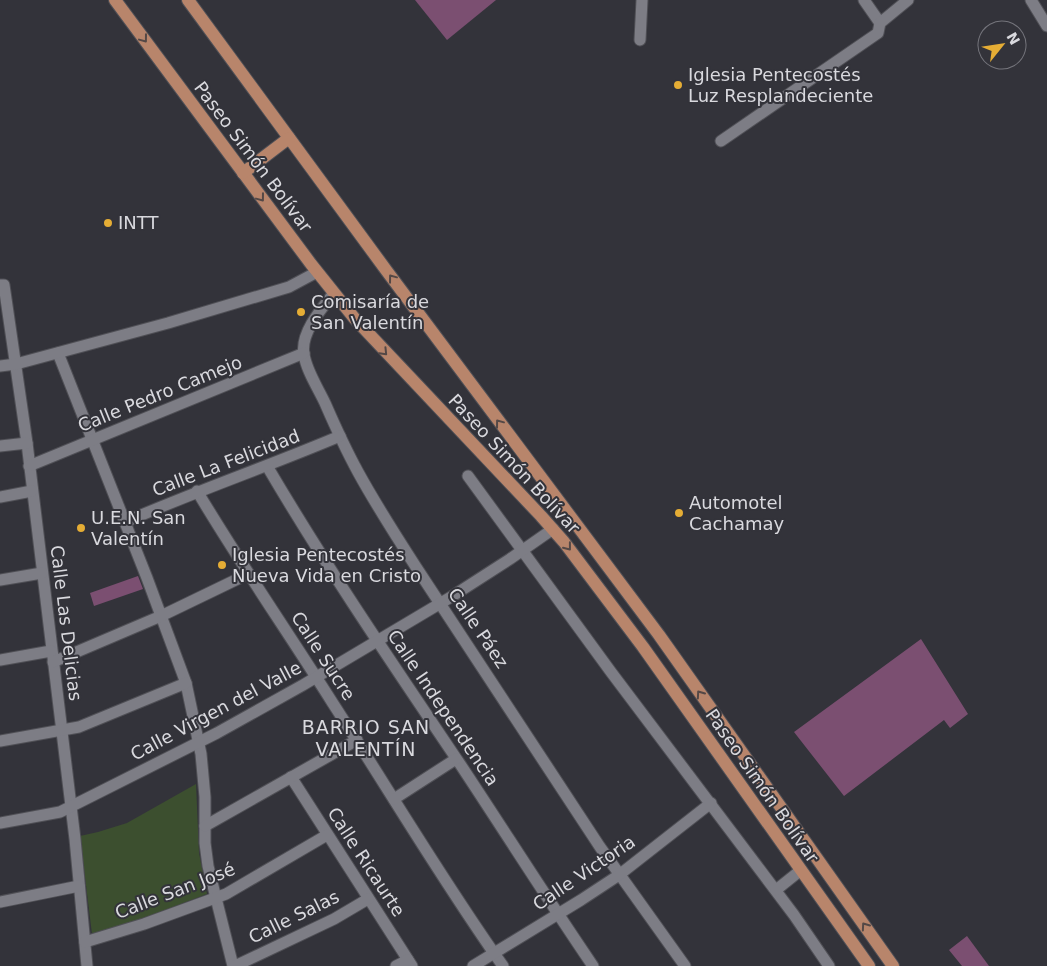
<svg xmlns="http://www.w3.org/2000/svg" width="1047" height="966" font-family="'DejaVu Sans',sans-serif">
	<rect width="100%" height="100%" fill="#33333a"/>
	<path fill="#3c4f2f" d="M 196,784 L 199,853 L 207,894 L 139,920 L 92,934 L 80,836 L 98,832 L 127,823 Z"/>
	<g fill="#7b4f71">
		<path d="M 415,0 L 496,0 L 447,40 Z"/>
		<path d="M 138,576 L 143,589 L 94,606 L 90,593 Z"/>
		<path d="M 921,639 L 968,714 L 950,728 L 944,720 L 844,796 L 794,732 Z"/>
		<path d="M 967,936 L 989,966 L 962,966 L 949,950 Z"/>
	</g>
	<g fill="none" stroke-linecap="round" stroke-linejoin="round">
		<g stroke="#505056" stroke-width="13">
			<g id="street">
				<path d="M 864,0 L 880,23"/>
				<path d="M 1031,0 L 1047,26"/>
				<path d="M 640,40 L 642,0"/>
				<path d="M 721,141 L 878,33 L 880,23 L 908,0"/>
				<path d="M 0,285 L 4,285 L 27,443 L 75,839 L 87,966"/>
				<path d="M 334,293 C 322,308 300,333 304,354 C 306,370 318,388 325,403 C 335,426 346,450 358,472 C 376,505 396,536 416,567 L 600,847 L 685,966"/>
				<path d="M 58,353 L 147,578 L 186,683 L 201,754 L 205,797 L 205,843 L 208,866 L 233,966"/>
				<path d="M 0,366 L 16,364 L 168,323 L 289,287 L 317,272"/>
				<path d="M 0,446 L 27,443"/>
				<path d="M 29,466 L 304,353"/>
				<path d="M 267,466 C 327,568 394,666 460,764 C 505,832 548,900 593,966"/>
				<path d="M 468,476 L 611,672 L 794,915 L 829,966"/>
				<path d="M 197,491 C 240,563 287,631 332,702 C 389,790 442,880 503,966"/>
				<path d="M 0,497 L 32,491"/>
				<path d="M 125,522 C 196,491 269,466 340,436"/>
				<path d="M 0,580 L 42,573"/>
				<path d="M 0,660 L 51,651"/>
				<path d="M 53,662 L 161,616 L 248,574"/>
				<path d="M 0,741 L 79,727 L 186,683"/>
				<path d="M 291,777 L 412,966"/>
				<path d="M 394,799 L 456,759"/>
				<path d="M 0,823 L 60,812 L 217,733 L 303,685 L 451,597 L 510,559 L 553,529"/>
				<path d="M 205,826 L 357,740"/>
				<path d="M 776,890 L 801,870"/>
				<path d="M 0,902 L 79,886"/>
				<path d="M 85,942 L 144,924 L 226,894 L 327,835"/>
				<path d="M 235,966 L 334,919 L 368,899"/>
				<path d="M 396,966 L 408,960"/>
				<path d="M 473,966 L 581,900 L 619,875 L 711,803"/>
			</g>
		</g>
		<g stroke="#505056" stroke-width="14">
			<g id="primary">
				<path d="M 115,0 L 311,264 L 355,319 L 541,516 L 564,542 L 643,647 L 869,966"/>
				<path d="M 188,0 L 386,270 L 659,635 L 893,966"/>
				<path d="M 243,173 L 289,138"/>
			</g>
		</g>
		<use href="#street" stroke="#7d7d85" stroke-width="11"/>
		<use href="#primary" stroke="#b8856b" stroke-width="12"/>
	</g>
	<defs><path id="oneway-chevron" d="M-2-3.5L2.5 0L-2 3.5" fill="none" stroke-width="1.6" stroke-linecap="round" stroke-linejoin="round" transform="scale(1.25)"/></defs>
	<g stroke="#544846">
		<use href="#oneway-chevron" transform="translate(144 39) rotate(53)"/>
		<use href="#oneway-chevron" transform="translate(261 198) rotate(53)"/>
		<use href="#oneway-chevron" transform="translate(392 278) rotate(-127)"/>
		<use href="#oneway-chevron" transform="translate(384 352) rotate(46)"/>
		<use href="#oneway-chevron" transform="translate(499 423) rotate(-127)"/>
		<use href="#oneway-chevron" transform="translate(568 547) rotate(52)"/>
		<use href="#oneway-chevron" transform="translate(700 694) rotate(-125)"/>
		<use href="#oneway-chevron" transform="translate(865 926) rotate(-125)"/>
	</g>
	<g fill="#e5ad35" stroke="#33333a" stroke-width="2">
		<circle cx="678" cy="85" r="5"/>
		<circle cx="108" cy="223" r="5"/>
		<circle cx="301" cy="312" r="5"/>
		<circle cx="679" cy="513" r="5"/>
		<circle cx="81" cy="528" r="5"/>
		<circle cx="222" cy="565" r="5"/>
	</g>
	<g text-anchor="middle" stroke-width="4" stroke-linejoin="round" paint-order="stroke">
		<g font-size="18" fill="#d9d9de" stroke="#33333a" text-anchor="start">
			<text x="688" y="81">Iglesia Pentecostés<tspan x="688" dy="21">Luz Resplandeciente</tspan></text>
			<text x="118" y="229">INTT</text>
			<text x="311" y="308">Comisaría de<tspan x="311" dy="21">San Valentín</tspan></text>
			<text x="689" y="509">Automotel<tspan x="689" dy="21">Cachamay</tspan></text>
			<text x="91" y="524">U.E.N. San<tspan x="91" dy="21">Valentín</tspan></text>
			<text x="232" y="561">Iglesia Pentecostés<tspan x="232" dy="21">Nueva Vida en Cristo</tspan></text>
		</g>
		<g font-size="18" fill="#d9d9de" stroke="#33333a">
			<text transform="translate(253 157) rotate(53)" y="6">Paseo Simón Bolívar</text>
			<text transform="translate(160 394) rotate(-22)" y="6">Calle Pedro Camejo</text>
			<text transform="translate(226 463) rotate(-21)" y="6">Calle La Felicidad</text>
			<text transform="translate(514 464) rotate(47)" y="6">Paseo Simón Bolívar</text>
			<text transform="translate(66 623) rotate(83)" y="6">Calle Las Delicias</text>
			<text transform="translate(478 628) rotate(56)" y="6">Calle Páez</text>
			<text transform="translate(323 656) rotate(57)" y="6">Calle Sucre</text>
			<text transform="translate(443 708) rotate(56)" y="6">Calle Independencia</text>
			<text transform="translate(216 711) rotate(-28)" y="6">Calle Virgen del Valle</text>
			<text transform="translate(762 786) rotate(55)" y="6">Paseo Simón Bolívar</text>
			<text transform="translate(366 862) rotate(57)" y="6">Calle Ricaurte</text>
			<text transform="translate(584 873) rotate(-34)" y="6">Calle Victoria</text>
			<text transform="translate(175 891) rotate(-21)" y="6">Calle San José</text>
			<text transform="translate(294 917) rotate(-26)" y="6">Calle Salas</text>
		</g>
		<g font-size="19" letter-spacing="1" fill="#d9d9de" stroke="#33333a">
			<text x="366" y="734">BARRIO SAN<tspan x="366" dy="22">VALENTÍN</tspan></text>
		</g>
	</g>
	<g transform="translate(1002 45) rotate(60)"><circle r="24" fill="#33333a" stroke="#75757c"/>
	<path d="M0-4L9 19L0 12L-9 19Z" fill="#e5ad35"/>
	<text y="-8" font-size="14" font-weight="bold" text-anchor="middle" fill="#d9d9de">N</text>
	</g>
</svg>
